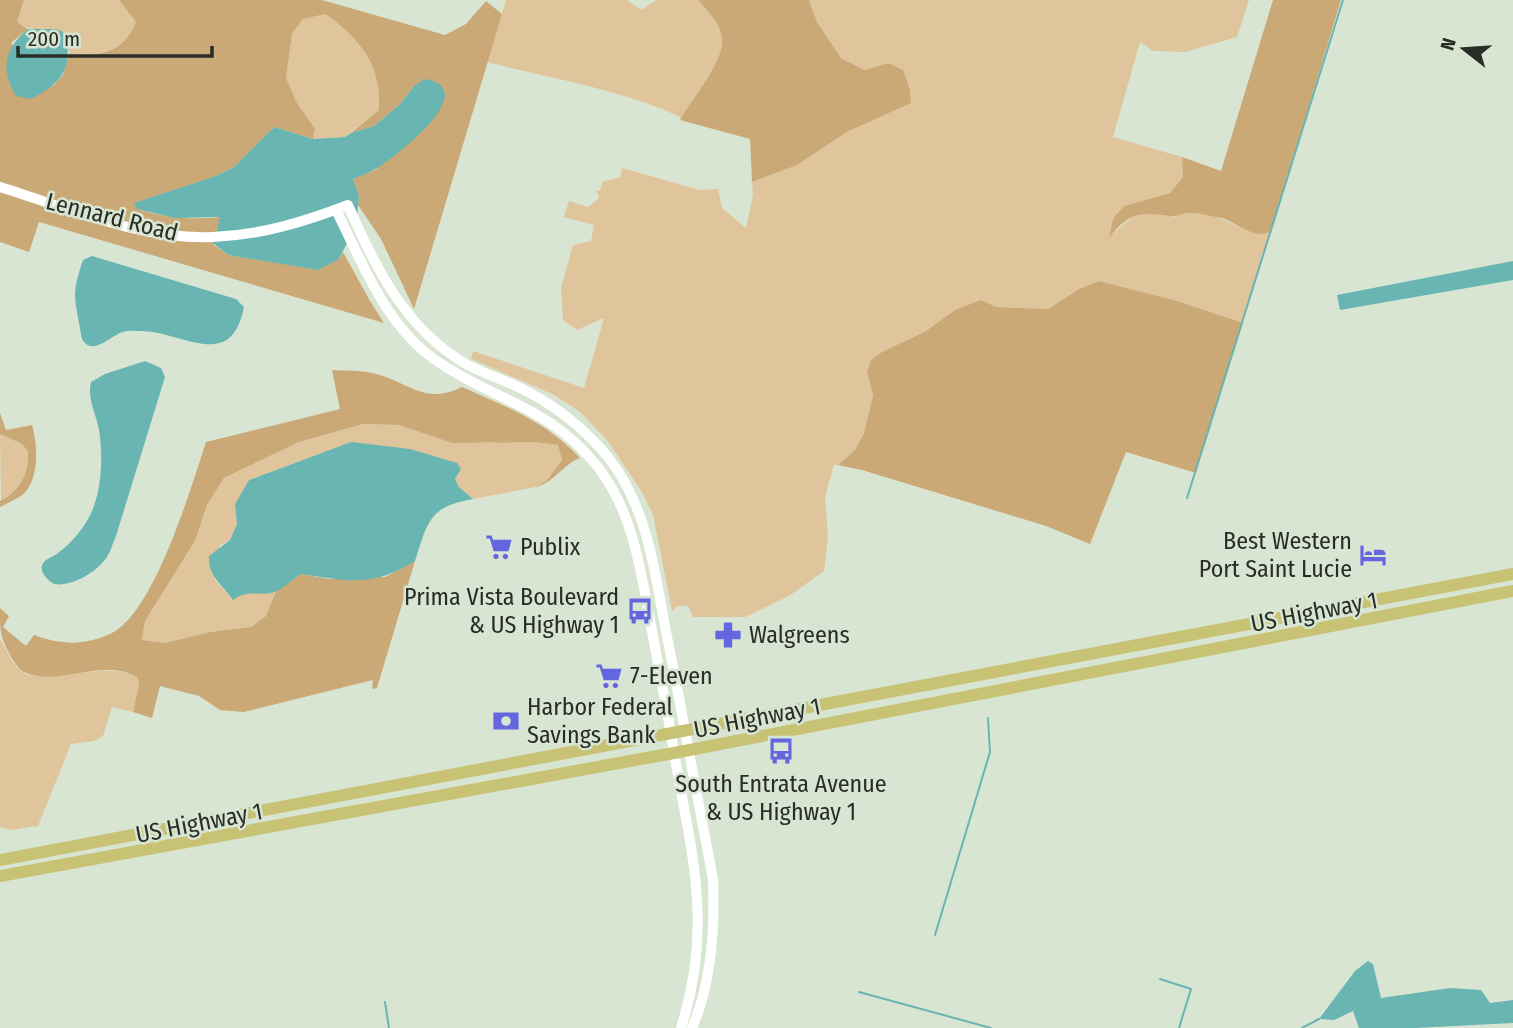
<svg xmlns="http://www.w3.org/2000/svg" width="1513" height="1028" font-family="'Fira Sans Condensed',sans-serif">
	<rect width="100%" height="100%" fill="#d9e5d3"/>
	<g fill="#e0c59c">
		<path d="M 24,0 L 119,0 L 136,22 C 122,53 100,57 69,54 L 66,33 C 47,25 36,35 17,22 Z"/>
		<path d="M 506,0 L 627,0 L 641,10 L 656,0 L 698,0 C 707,10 719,22 722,36 C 726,61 693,97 682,118 C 625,90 549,78 487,62 Z"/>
		<path d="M 809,0 L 1249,0 L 1237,37 L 1185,52 L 1153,51 L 1140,42 L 1113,137 L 1182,157 L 1183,177 L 1170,193 L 1124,206 L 1110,236 L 1137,213 L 1153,212 L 1175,217 L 1188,212 L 1215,216 L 1246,230 L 1267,234 L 1271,232 L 1243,323 L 1174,300 L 1099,281 L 1079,289 L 1048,309 L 996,307 L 955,310 L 926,331 L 882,352 L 867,372 L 873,395 L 864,433 L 855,450 L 838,465 L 834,465 L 825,497 L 828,537 L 824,571 L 789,596 L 745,617 L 693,617 L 688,606 L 678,606 L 672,611 L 653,515 L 642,492 L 607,440 L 579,411 L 552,394 L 471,359 L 473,351 L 584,388 L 604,318 L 577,330 L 563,320 L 561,288 L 573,245 L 591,241 L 594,225 L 564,217 L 569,201 L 588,207 L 599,198 L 596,190 L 600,191 L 602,182 L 620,177 L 622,168 L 700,190 L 718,189 L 722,208 L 746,228 L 753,195 L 752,182 L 797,165 L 847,132 L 910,103 L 888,63 L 865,70 L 841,58 L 817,22 Z"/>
		<path d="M 326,14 C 361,41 381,63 379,110 L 345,137 L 313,139 L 314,129 L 297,103 L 286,78 L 292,34 L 303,19 Z"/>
		<path d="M 363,424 L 399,425 L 452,443 L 534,442 L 558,445 L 562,460 L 547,480 L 536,487 L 473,499 L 459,487 L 455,479 L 351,442 L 249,480 L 235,504 L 237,524 L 230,540 L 220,545 L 215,580 L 233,599 C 248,590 258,594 276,591 L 266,616 L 251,627 L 210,632 L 165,643 L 142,640 L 145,621 L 195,541 L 207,505 L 224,478 L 299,442 Z"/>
		<path d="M 0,434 L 22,444 L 29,451 C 29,478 22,485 1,501 Z"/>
		<path d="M 0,639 C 6,648 12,664 21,671 C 42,688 104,659 137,677 L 139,685 L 133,712 L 112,707 L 103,736 L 94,741 L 71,744 L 38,826 L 10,830 L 0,827 Z"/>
	</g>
	<g fill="#cba977">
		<path d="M 0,0 L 24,0 L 17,22 L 28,29 L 11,43 L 53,86 L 63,75 L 69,54 C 100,57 123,53 136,22 L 119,0 L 322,0 L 445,35 L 466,24 L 486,1 L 502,14 L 414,309 L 381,239 L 358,205 L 359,196 L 353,179 L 377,169 L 414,86 L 400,104 L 374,126 L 351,133 L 379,110 C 381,63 361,41 326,14 L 303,19 L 292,34 L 286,78 L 297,103 L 315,129 L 313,139 L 274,127 L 234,167 L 216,176 L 135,203 L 138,209 C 166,218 192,220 221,217 L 216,234 L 173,232 L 137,225 L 0,184 Z"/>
		<path d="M 698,0 L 809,0 L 817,22 L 841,58 L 865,70 L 888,63 L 903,70 L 910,90 L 911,103 L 847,132 L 797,165 L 752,182 L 750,139 L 680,120 C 692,98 725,62 722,37 C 720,23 707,10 698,0 Z"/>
		<path d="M 1273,0 L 1341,0 L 1271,232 C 1256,239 1238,225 1225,219 C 1217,217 1194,212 1187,213 C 1180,214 1177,217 1171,216 C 1140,212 1130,211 1109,238 L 1113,219 L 1124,206 L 1170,193 L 1183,177 L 1182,157 L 1221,171 Z"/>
		<path d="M 0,191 L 103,223 L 213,241 L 213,244 L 228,255 L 269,261 L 339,259 L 343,252 L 370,301 L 384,323 L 39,222 L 29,252 L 0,242 Z"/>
		<path d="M 1099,281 L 1174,300 L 1243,323 L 1196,473 L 1126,452 L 1090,544 L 1046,526 L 862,470 L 838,465 L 855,450 L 864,433 L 873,395 L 867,372 L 871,360 L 882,352 L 926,331 L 955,310 L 981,300 L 996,307 L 1048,309 L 1079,289 Z"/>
		<path d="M 332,370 C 345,371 359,370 372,373 C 409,381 423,406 462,387 C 505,406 547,422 580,458 C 564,464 553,483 536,487 L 547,480 L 562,460 L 558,445 L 534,442 L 452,443 L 399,425 L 363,424 L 299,442 L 224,478 L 207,505 L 195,541 L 145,621 L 142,640 L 165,643 L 210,632 L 251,627 L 266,616 L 276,591 L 301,574 L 329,579 L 385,577 L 415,561 L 377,688 L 372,689 L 373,680 L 244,712 L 220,710 L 199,696 L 160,686 L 152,718 L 133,712 L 139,685 L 137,677 C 102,657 55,688 24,672 C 19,670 16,664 13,660 C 0,637 0,634 0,608 L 9,616 L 3,627 L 26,646 L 34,635 C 61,645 85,646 112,633 C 155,611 191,487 206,442 L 340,409 Z"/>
		<path d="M 0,413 L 6,430 L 32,425 C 38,445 40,482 21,496 C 15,500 7,503 0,507 L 0,501 C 21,489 29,475 28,451 L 22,444 L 0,434 Z"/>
	</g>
	<g fill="#68b5b2">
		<path d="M 28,29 L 56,29 L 66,33 C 72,70 63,82 31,99 L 16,96 C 0,69 4,49 28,29 Z"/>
		<path d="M 425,79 C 483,89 397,155 379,167 C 371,172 362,175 353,179 L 359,196 L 357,217 L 353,206 L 262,229 L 216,234 L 220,217 L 175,218 L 137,209 L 134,203 L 216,176 L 234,167 L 274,127 L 313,139 L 345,137 L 351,133 L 374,126 L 400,104 L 414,86 Z"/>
		<path d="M 335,214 L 348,241 L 339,259 L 318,270 L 228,255 L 213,243 L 213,241 C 259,236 292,230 335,214 Z"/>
		<path d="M 92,256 L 236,299 L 244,307 C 231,374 181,330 139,331 C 134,331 128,330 123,332 C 113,334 95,354 85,343 C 81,340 81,333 80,328 C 74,295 72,293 83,260 Z"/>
		<path d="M 1513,261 L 1513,280 L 1340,310 L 1337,295 Z"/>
		<path d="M 145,361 L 161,368 L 165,377 L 116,536 C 113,542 111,551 107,557 C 97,572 72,587 54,584 C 47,580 37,570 44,562 C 46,559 54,556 58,553 C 72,543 85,527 92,511 C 102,488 103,455 99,430 C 96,413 87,400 91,382 L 105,374 Z"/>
		<path d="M 351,442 L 410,449 L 457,463 L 461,469 L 455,479 L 459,487 L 473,499 C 428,507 428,522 415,561 C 371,588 349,581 301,574 C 293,579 285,587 277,591 C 260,598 250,588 233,600 C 222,584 208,577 209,556 L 230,540 L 237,524 L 235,504 L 249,480 Z"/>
		<path d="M 1368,961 L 1373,964 L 1381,998 L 1450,988 L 1481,990 L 1490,1003 L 1513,1000 L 1513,1023 L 1416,1028 L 1359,1028 L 1353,1011 L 1334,1020 L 1319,1019 L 1355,971 Z"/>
	</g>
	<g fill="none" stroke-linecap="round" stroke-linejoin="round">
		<g stroke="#68b5b2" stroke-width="2">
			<path d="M 1187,498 L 1343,0"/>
			<path d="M 935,935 L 990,752 L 988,718"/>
			<path d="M 1160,979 L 1191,989 L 1179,1028"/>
			<path d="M 859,992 L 991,1028"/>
			<path d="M 385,1002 L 389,1028"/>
			<path d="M 1302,1028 L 1319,1019"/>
		</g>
		<g stroke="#fff" stroke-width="10">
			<path d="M 0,187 C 68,208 141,240 213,237 C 261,235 304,222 348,205 C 373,263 403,324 458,359 C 475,371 497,377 516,386 C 551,402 583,427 608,457 C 645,504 654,564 664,621 C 671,658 679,695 685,731"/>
			<path d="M 336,210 C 362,262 385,324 434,359 C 492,400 550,406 597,466 C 632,510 640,566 650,620 C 657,658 664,696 671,734"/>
		</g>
		<g stroke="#fff" stroke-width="10">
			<path d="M 685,731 L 713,879 C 715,928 712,982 692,1028"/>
			<path d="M 671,734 C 688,843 716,918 681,1028"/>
		</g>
		<g stroke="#c7c274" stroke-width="12">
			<path d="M 0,860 L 1513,574"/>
			<path d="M 0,876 L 674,753 L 1513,591"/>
		</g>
	</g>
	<defs>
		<g id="supermarket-bare" transform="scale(2.1)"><path d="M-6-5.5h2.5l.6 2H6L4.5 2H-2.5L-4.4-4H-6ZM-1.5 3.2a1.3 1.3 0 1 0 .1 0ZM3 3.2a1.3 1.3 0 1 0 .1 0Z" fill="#6466df" stroke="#d9e5d3" stroke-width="2.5" paint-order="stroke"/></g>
		<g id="hotel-bare" transform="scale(2.1)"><path d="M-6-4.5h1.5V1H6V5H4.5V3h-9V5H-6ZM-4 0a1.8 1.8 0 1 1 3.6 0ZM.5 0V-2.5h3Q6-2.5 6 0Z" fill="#6466df" stroke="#d9e5d3" stroke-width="2.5" paint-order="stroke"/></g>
		<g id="bus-bare" transform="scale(2.1)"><path d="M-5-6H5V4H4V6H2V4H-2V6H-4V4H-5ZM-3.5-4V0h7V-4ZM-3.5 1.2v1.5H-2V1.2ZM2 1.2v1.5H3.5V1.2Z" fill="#6466df" stroke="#d9e5d3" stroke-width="2.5" paint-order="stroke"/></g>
		<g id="pharmacy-bare" transform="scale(2.1)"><path d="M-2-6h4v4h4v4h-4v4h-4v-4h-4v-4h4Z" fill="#6466df" stroke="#d9e5d3" stroke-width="2.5" paint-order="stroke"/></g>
		<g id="bank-bare" transform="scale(2.1)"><path d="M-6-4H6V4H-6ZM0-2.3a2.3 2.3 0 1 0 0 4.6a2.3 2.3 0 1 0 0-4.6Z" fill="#6466df" stroke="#d9e5d3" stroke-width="2.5" paint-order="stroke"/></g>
	</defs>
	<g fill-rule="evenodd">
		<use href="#supermarket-bare" x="499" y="547"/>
		<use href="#hotel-bare" x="1373" y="555"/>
		<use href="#bus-bare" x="640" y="611"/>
		<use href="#pharmacy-bare" x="728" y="635"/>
		<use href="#supermarket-bare" x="609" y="676"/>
		<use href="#bank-bare" x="506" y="721"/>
		<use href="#bus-bare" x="781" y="751"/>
	</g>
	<g text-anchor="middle" stroke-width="5" stroke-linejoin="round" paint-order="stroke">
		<g font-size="24" fill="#282d26" stroke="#d9e5d3">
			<text transform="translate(112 217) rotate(14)" y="8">Lennard Road</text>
			<text transform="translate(1314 612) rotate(-11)" y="8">US Highway 1</text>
			<text transform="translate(757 718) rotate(-11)" y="8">US Highway 1</text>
			<text transform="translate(199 823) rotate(-11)" y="8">US Highway 1</text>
		</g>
		<g font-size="24" fill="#282d26" stroke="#d9e5d3" text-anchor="start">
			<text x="1352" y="549" text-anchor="end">Best Western<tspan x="1352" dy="28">Port Saint Lucie</tspan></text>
			<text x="520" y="555">Publix</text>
			<text x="619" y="605" text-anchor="end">Prima Vista Boulevard<tspan x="619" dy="28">&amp; US Highway 1</tspan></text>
			<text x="749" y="643">Walgreens</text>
			<text x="630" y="684">7-Eleven</text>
			<text x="527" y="715">Harbor Federal<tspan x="527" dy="28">Savings Bank</tspan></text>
			<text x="781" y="792" text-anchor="middle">South Entrata Avenue<tspan x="781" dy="28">&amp; US Highway 1</tspan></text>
		</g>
	</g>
	<g transform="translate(1464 49) rotate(287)" stroke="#d9e5d3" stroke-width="5" paint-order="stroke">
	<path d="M0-5L12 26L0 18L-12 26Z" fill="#282d26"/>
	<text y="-10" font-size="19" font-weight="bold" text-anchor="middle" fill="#282d26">N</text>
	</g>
	<path d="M18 46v10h194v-10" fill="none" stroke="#282d26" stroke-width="3.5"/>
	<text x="28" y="46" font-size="21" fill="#282d26" stroke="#d9e5d3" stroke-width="5" paint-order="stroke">200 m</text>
</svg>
